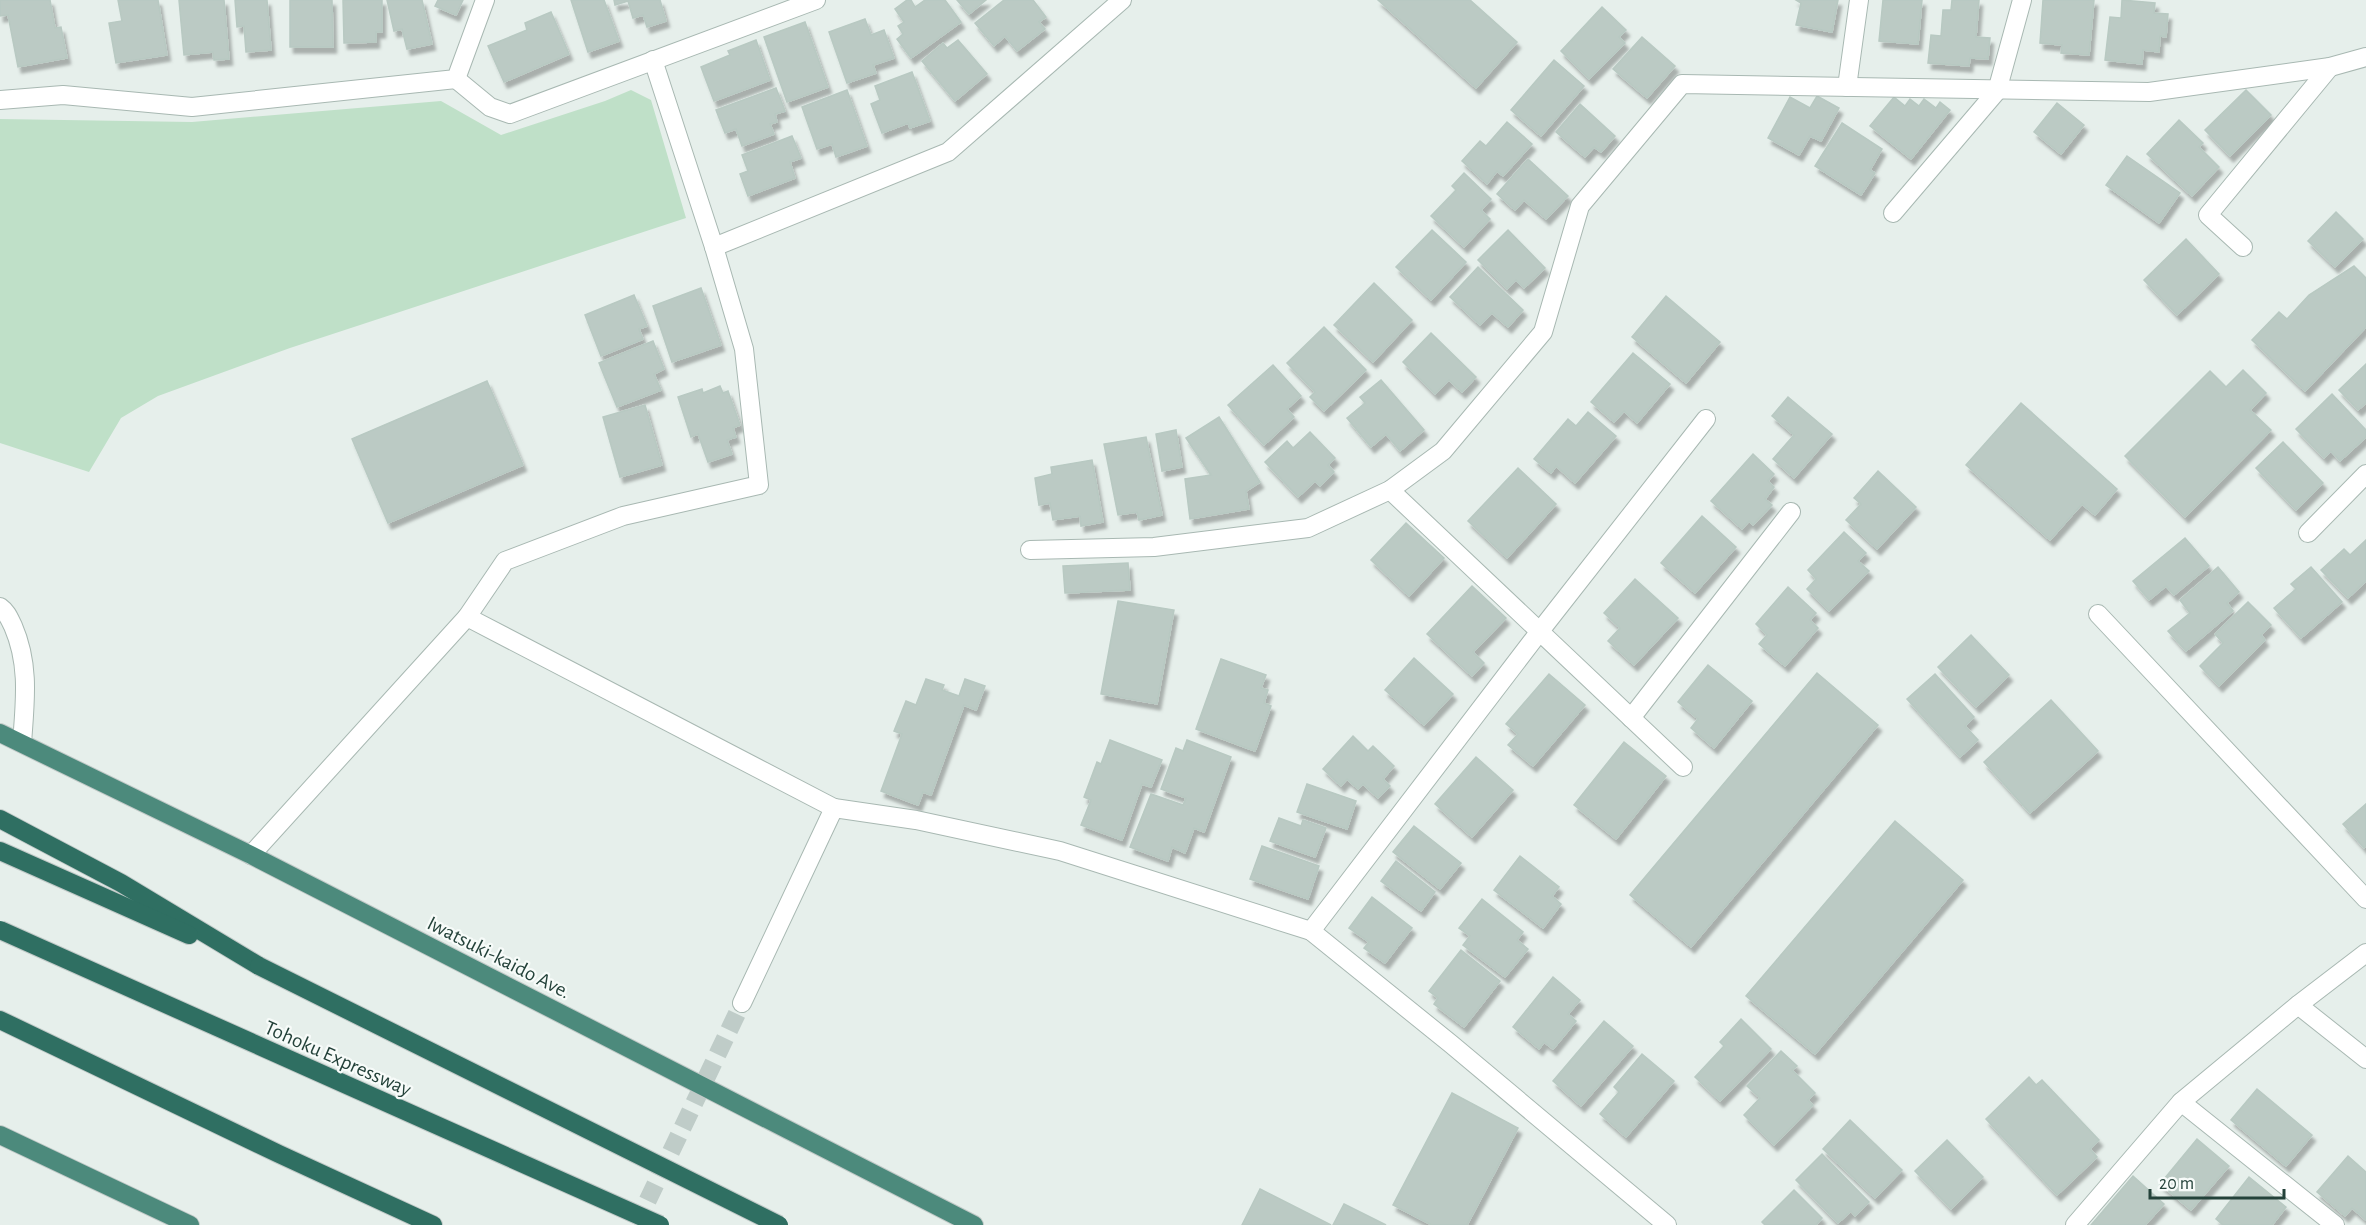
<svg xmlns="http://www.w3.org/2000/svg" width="2366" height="1225" font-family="'Alegreya Sans',sans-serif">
	<defs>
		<filter id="shadow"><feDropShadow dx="3.5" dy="6" stdDeviation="1.5" flood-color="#0004"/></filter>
	</defs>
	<rect width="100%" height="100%" fill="#e6efeb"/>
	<path fill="#bfe0c8" d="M 631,90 L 651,100 L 686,218 L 290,348 L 158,396 L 121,418 L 89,472 L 0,443 L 0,119 L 192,122 L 441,101 L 501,135 L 605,101 Z"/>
	<g fill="#bbcac4" stroke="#b8c9c2" stroke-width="1.5" filter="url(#shadow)">
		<path d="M 0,0 L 50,0 L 55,28 L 61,27 L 67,58 L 18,67 L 8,15 L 0,16 Z"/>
		<path d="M 118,0 L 158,0 L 167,55 L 116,63 L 109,23 L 122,21 Z"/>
		<path d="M 179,0 L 224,0 L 229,59 L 214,60 L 213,52 L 184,55 Z"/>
		<path d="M 235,0 L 267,0 L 271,50 L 246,52 L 244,26 L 237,27 Z"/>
		<path d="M 290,0 L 332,0 L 333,47 L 290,47 Z"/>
		<path d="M 343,0 L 382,0 L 382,32 L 376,32 L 376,42 L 344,43 Z"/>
		<path d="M 387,0 L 422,0 L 432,44 L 407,49 L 402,29 L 394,31 Z"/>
		<path d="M 438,0 L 463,0 L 456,15 L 435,6 Z"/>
		<path d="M 571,0 L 604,0 L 619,41 L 588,52 Z"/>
		<path d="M 614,0 L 660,0 L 666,21 L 647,27 L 643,15 L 633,18 L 628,1 L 615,5 Z"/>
		<path d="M 907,0 L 911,0 L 915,7 L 925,0 L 945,0 L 961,22 L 911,58 L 897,39 L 903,34 L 898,26 L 904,22 L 895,9 Z"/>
		<path d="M 957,0 L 986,0 L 969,14 Z"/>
		<path d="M 1004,0 L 1033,0 L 1046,17 L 1039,22 L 1045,29 L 1017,51 L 1005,36 L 994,46 L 975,23 Z"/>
		<path d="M 1378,0 L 1470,0 L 1517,42 L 1476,88 Z"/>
		<path d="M 1796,0 L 1838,0 L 1832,32 L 1796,25 L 1801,3 Z"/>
		<path d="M 1883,0 L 1922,0 L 1918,44 L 1879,41 Z"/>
		<path d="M 1952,0 L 1979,0 L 1976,37 L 1990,38 L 1988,59 L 1970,58 L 1969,66 L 1928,63 L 1931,35 L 1941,36 L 1943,10 L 1951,10 Z"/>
		<path d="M 2043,0 L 2094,0 L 2089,55 L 2061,53 L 2062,45 L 2040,43 Z"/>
		<path d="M 2122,0 L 2155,3 L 2154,13 L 2168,14 L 2166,37 L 2160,36 L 2159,52 L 2143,50 L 2142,64 L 2105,60 L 2110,17 L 2121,18 Z"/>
		<path d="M 1602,7 L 1626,30 L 1619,37 L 1625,43 L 1589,79 L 1561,51 Z"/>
		<path d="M 551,12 L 569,54 L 504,82 L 488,46 L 527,30 L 525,23 Z"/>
		<path d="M 865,19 L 871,35 L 884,30 L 894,58 L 873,65 L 876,73 L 847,83 L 829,32 Z"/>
		<path d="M 805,22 L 828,87 L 787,102 L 764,37 Z"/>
		<path d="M 1642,37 L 1675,66 L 1647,98 L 1613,69 Z"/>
		<path d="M 756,40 L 770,80 L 714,101 L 701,67 L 730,55 L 728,51 Z"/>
		<path d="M 958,40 L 987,74 L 955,101 L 922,61 L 943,43 L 947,48 Z"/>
		<path d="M 1554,60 L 1584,86 L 1541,136 L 1511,110 Z"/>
		<path d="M 912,72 L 930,121 L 910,128 L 908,123 L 882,133 L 871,104 L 880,100 L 875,86 Z"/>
		<path d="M 776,88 L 785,111 L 775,114 L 777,122 L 770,124 L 774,134 L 742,146 L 736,129 L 725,133 L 716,110 Z"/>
		<path d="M 847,90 L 867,146 L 836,157 L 832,144 L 817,149 L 802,107 Z"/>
		<path d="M 2246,90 L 2271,115 L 2230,156 L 2205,130 Z"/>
		<path d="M 1817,96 L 1839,108 L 1821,141 L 1810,136 L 1799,155 L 1768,138 L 1790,97 L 1810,108 Z"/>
		<path d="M 1894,97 L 1905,106 L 1910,99 L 1919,106 L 1924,99 L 1936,108 L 1940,102 L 1950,110 L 1911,159 L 1870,126 Z"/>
		<path d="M 2057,103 L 2084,125 L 2061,154 L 2034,132 Z"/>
		<path d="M 1580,104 L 1615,136 L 1601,152 L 1594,147 L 1585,157 L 1556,132 Z"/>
		<path d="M 2179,120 L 2203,143 L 2199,147 L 2219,167 L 2192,196 L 2147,154 Z"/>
		<path d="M 1507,122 L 1532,144 L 1503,176 L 1497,171 L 1487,184 L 1462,161 L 1480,141 L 1486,146 Z"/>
		<path d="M 1842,123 L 1882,149 L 1870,170 L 1875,173 L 1861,195 L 1815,166 Z"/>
		<path d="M 792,136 L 801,158 L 790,162 L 795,178 L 748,196 L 740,174 L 748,171 L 742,155 Z"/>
		<path d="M 2127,156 L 2180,193 L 2159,223 L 2106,185 Z"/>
		<path d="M 1528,159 L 1568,196 L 1546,219 L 1524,200 L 1515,210 L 1497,194 Z"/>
		<path d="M 1464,173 L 1491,199 L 1481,210 L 1490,219 L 1464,247 L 1431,216 L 1456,190 L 1452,186 Z"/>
		<path d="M 2336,212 L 2363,239 L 2335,267 L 2308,241 Z"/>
		<path d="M 1432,230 L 1466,262 L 1431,300 L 1396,267 Z"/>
		<path d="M 1508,230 L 1545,268 L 1524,288 L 1516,280 L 1507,289 L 1478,260 Z"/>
		<path d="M 2186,239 L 2219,274 L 2177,315 L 2144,280 Z"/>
		<path d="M 2354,266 L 2366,278 L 2366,327 L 2305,391 L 2252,340 L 2279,312 L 2287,319 L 2309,295 Z"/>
		<path d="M 1478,267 L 1523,310 L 1508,327 L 1492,313 L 1480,325 L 1450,297 Z"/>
		<path d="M 1374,283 L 1412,320 L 1373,362 L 1334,325 Z"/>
		<path d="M 701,288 L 721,345 L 672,362 L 653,306 Z"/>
		<path d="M 634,295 L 647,326 L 639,329 L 643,339 L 601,356 L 585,315 Z"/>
		<path d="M 1666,296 L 1720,342 L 1686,383 L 1632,337 Z"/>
		<path d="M 1324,327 L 1366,370 L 1324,411 L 1310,397 L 1315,392 L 1287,363 Z"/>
		<path d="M 1431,333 L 1476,377 L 1462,392 L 1449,380 L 1435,394 L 1403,362 Z"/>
		<path d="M 653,341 L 664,369 L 654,374 L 661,390 L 617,407 L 599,363 Z"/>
		<path d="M 1633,353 L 1670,384 L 1637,423 L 1624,411 L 1614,422 L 1591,402 Z"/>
		<path d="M 2366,364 L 2366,403 L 2358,410 L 2339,390 Z"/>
		<path d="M 1273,365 L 1301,396 L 1287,409 L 1294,417 L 1264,445 L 1228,405 Z"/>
		<path d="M 2243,370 L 2266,393 L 2250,410 L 2271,430 L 2185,517 L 2125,456 L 2210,371 L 2226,387 Z"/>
		<path d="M 1381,380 L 1424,430 L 1400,451 L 1386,434 L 1371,447 L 1347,418 L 1365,403 L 1360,397 Z"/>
		<path d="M 487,381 L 523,465 L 388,523 L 352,439 Z"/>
		<path d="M 720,386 L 723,393 L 728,391 L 740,425 L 733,428 L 736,437 L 727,440 L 732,454 L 708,462 L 698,434 L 691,437 L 678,397 L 702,389 L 703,393 Z"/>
		<path d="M 2332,394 L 2366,430 L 2366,437 L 2340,461 L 2331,451 L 2324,458 L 2296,429 Z"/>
		<path d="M 1788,397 L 1832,434 L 1794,478 L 1773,459 L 1794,435 L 1772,416 Z"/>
		<path d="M 2021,403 L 2117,489 L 2095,515 L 2082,504 L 2050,540 L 1966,465 Z"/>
		<path d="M 645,405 L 662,465 L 620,477 L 603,417 Z"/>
		<path d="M 1588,412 L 1616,436 L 1575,483 L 1556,466 L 1551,473 L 1534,459 L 1568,419 L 1576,426 Z"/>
		<path d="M 1219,417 L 1260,482 L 1246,491 L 1249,509 L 1190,519 L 1185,479 L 1211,475 L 1186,438 Z"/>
		<path d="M 1176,430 L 1182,467 L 1162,471 L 1156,434 Z"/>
		<path d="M 1310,432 L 1335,458 L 1328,465 L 1334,472 L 1320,486 L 1315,481 L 1298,497 L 1265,462 L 1287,441 L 1293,448 Z"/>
		<path d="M 1146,437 L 1162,515 L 1139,520 L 1137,512 L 1118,515 L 1104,444 Z"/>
		<path d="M 2283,442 L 2323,483 L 2296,510 L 2256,468 Z"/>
		<path d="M 1753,454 L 1774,474 L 1768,481 L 1774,487 L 1765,499 L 1772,505 L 1753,525 L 1749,521 L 1742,529 L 1711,501 Z"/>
		<path d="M 1092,460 L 1103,522 L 1081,526 L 1080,516 L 1053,520 L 1050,503 L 1039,505 L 1035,478 L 1052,474 L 1051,467 Z"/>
		<path d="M 1518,468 L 1556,504 L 1507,558 L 1468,521 Z"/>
		<path d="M 1878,471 L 1916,507 L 1877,549 L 1846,520 L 1861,504 L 1854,498 Z"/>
		<path d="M 1702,516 L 1736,547 L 1695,593 L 1661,563 Z"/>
		<path d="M 1406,523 L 1444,558 L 1409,596 L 1371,560 Z"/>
		<path d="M 1844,532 L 1866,553 L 1858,561 L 1869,571 L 1829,611 L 1807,589 L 1816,579 L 1808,570 Z"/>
		<path d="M 2185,538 L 2209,566 L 2174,595 L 2166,586 L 2149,600 L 2133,581 Z"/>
		<path d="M 2366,540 L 2366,581 L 2348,598 L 2321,570 L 2344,549 L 2350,555 Z"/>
		<path d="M 1128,563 L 1130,590 L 1065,593 L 1063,566 Z"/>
		<path d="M 2218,567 L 2239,592 L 2227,603 L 2233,611 L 2186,651 L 2168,631 L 2190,613 L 2180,600 Z"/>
		<path d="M 2311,567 L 2342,602 L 2301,638 L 2274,608 L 2296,589 L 2291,584 Z"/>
		<path d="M 1635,579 L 1678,618 L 1634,665 L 1608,641 L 1620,628 L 1604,613 Z"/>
		<path d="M 1472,586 L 1506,618 L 1473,652 L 1484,663 L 1472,676 L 1427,634 Z"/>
		<path d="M 1788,587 L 1816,613 L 1810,620 L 1818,628 L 1785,666 L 1759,644 L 1767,635 L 1756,624 Z"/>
		<path d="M 1118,601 L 1174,610 L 1157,704 L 1101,694 Z"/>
		<path d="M 2248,602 L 2271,625 L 2261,635 L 2265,640 L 2219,686 L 2200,666 L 2223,643 L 2215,634 Z"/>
		<path d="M 1971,635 L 2009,675 L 1976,707 L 1938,667 Z"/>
		<path d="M 1414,658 L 1453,694 L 1424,725 L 1385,690 Z"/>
		<path d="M 1221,659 L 1266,675 L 1261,688 L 1268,690 L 1264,703 L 1271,706 L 1255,751 L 1196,729 Z"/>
		<path d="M 1708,665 L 1752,701 L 1714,748 L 1691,728 L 1698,719 L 1678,702 Z"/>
		<path d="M 1817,673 L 1878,725 L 1691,947 L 1630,895 Z"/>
		<path d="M 1549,674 L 1585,705 L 1533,766 L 1508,745 L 1518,734 L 1506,724 Z"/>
		<path d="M 1935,674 L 1974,717 L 1965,726 L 1978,740 L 1960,757 L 1907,699 Z"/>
		<path d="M 926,679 L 944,685 L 942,690 L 959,696 L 965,679 L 985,686 L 976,710 L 964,705 L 931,795 L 923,792 L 918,805 L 881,791 L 902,734 L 894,731 L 906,701 L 916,705 Z"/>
		<path d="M 2051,700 L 2098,751 L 2030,813 L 1984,762 Z"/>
		<path d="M 1353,736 L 1368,751 L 1373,746 L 1394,766 L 1383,779 L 1390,786 L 1378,798 L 1363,784 L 1358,789 L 1347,779 L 1341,786 L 1323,769 Z"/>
		<path d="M 1110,740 L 1162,760 L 1151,787 L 1142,784 L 1122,840 L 1081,825 L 1091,800 L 1084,797 L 1097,762 L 1101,764 Z"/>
		<path d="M 1187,740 L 1231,757 L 1204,832 L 1194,828 L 1185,853 L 1172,847 L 1168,861 L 1130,847 L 1151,794 L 1183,805 L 1186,798 L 1161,789 L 1176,748 L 1183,751 Z"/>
		<path d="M 1624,742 L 1666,776 L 1616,839 L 1574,805 Z"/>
		<path d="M 1476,757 L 1513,790 L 1472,837 L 1435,804 Z"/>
		<path d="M 1307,784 L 1356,801 L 1347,829 L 1297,812 Z"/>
		<path d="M 2366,804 L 2366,846 L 2364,848 L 2343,824 Z"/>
		<path d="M 1279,818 L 1301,826 L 1303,820 L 1326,828 L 1315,857 L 1270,841 Z"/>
		<path d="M 1895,821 L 1963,880 L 1815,1054 L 1746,996 Z"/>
		<path d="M 1414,826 L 1461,863 L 1440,889 L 1393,852 Z"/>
		<path d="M 1262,846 L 1319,866 L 1308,899 L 1250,879 Z"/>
		<path d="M 1520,856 L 1559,887 L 1552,896 L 1561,904 L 1543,928 L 1494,890 Z"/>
		<path d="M 1396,861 L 1435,892 L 1421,911 L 1381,881 Z"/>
		<path d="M 1372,897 L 1412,928 L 1385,963 L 1364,948 L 1369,942 L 1349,928 Z"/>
		<path d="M 1482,899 L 1523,932 L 1517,940 L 1528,949 L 1505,977 L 1463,945 L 1470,936 L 1459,928 Z"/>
		<path d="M 1461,950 L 1500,981 L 1464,1027 L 1434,1004 L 1438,998 L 1429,991 Z"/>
		<path d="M 1553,977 L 1580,1000 L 1568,1014 L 1576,1021 L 1553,1049 L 1544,1042 L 1539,1049 L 1513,1027 Z"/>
		<path d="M 1741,1019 L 1771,1049 L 1720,1101 L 1695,1077 L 1724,1046 L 1720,1042 Z"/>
		<path d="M 1604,1021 L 1633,1046 L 1581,1106 L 1553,1081 Z"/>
		<path d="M 1781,1051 L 1797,1066 L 1792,1070 L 1815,1093 L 1808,1100 L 1813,1105 L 1774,1145 L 1744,1115 L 1760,1098 L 1747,1086 Z"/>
		<path d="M 1642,1054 L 1674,1081 L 1626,1137 L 1600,1114 L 1619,1092 L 1614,1087 Z"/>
		<path d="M 2029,1077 L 2036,1085 L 2042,1080 L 2099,1140 L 2090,1149 L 2097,1157 L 2057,1195 L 1986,1119 Z"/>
		<path d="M 2257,1089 L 2312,1135 L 2286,1166 L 2231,1120 Z"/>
		<path d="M 1452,1093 L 1518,1128 L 1467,1225 L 1432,1225 L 1393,1205 Z"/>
		<path d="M 1850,1120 L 1902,1170 L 1875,1198 L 1823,1149 Z"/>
		<path d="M 2197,1139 L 2229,1166 L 2191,1210 L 2160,1184 Z"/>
		<path d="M 1947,1140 L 1983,1177 L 1951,1209 L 1915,1171 Z"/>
		<path d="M 1822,1154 L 1869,1202 L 1855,1216 L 1851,1211 L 1838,1223 L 1796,1180 Z"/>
		<path d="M 2348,1156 L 2366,1172 L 2366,1220 L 2352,1208 L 2345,1216 L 2317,1192 Z"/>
		<path d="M 2133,1176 L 2164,1204 L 2145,1225 L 2091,1225 Z"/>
		<path d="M 2249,1177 L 2286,1207 L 2272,1225 L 2223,1225 L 2216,1219 Z"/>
		<path d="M 1260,1189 L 1331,1225 L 1242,1225 Z"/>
		<path d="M 1794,1190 L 1822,1218 L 1816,1225 L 1765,1225 L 1762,1222 Z"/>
		<path d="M 1344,1204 L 1386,1225 L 1333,1225 Z"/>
	</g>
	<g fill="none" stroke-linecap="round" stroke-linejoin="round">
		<path stroke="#bfccc8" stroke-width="18" stroke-dasharray="18 9" stroke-linecap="butt" d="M 636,1225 L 742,1003"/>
		<g stroke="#a8b8b2" stroke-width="20">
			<g id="service">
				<path d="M 1847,87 L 1859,0"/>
				<path d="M 1893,213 L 1997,91"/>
				<path d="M 2243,247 L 2208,215 L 2330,67"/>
				<path d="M 2308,533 L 2366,474"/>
				<path d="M 1540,631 L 1706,419"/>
				<path d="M 1631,718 L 1791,512"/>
				<path d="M 2298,1005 L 2366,1059"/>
				<path d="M 2181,1102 L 2335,1225"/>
			</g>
		</g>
		<g stroke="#a8b8b2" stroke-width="20">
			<g id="minor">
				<path d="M 456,79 L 490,107 L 510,114 L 816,0"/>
				<path d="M 1997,91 L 2022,0"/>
				<path d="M 0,100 L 63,95 L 192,107 L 456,79 L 485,0"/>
				<path d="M 714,247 L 948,152 L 1122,0"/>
				<path d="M 1390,490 L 1683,767"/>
				<path d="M 1030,550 L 1154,547 L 1308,528 L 1390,490 L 1443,451 L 1543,332 L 1580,206 L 1682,84 L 2149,92 L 2330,67 L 2366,57"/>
				<path d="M 0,607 C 7,612 9,618 13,626 C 30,665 25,702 22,743"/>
				<path d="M 2098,614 L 2366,899"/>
				<path d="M 467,617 L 505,561 L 623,516 L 759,485 L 744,349 L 714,247 L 653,60"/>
				<path d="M 251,855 L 467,617 L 834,808"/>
				<path d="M 1311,931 L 1540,631"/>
				<path d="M 742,1003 L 834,808 L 916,820 L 1060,851 L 1311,931 L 1451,1044 L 1667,1225"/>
				<path d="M 2075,1225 L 2181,1102 L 2298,1005 L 2366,953"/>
			</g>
		</g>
		<g stroke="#c2cac8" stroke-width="20">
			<g id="trunk">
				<path d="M 0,733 L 251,855 L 974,1225"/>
				<path d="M 0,1135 L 190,1225"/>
			</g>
		</g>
		<g stroke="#c2cac8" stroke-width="20">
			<g id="motorway">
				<path d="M 0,819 L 121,883 L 259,966"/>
				<path d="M 0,851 L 189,935"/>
				<path d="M 0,1020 L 279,1154 L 433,1225"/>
			</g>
		</g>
		<use href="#service" stroke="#fff" stroke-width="18"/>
		<use href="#minor" stroke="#fff" stroke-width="18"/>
		<use href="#trunk" stroke="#4c8a7c" stroke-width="18"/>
		<use href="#motorway" stroke="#2f6f62" stroke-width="18"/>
		<g stroke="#c2cac8" stroke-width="20" stroke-linecap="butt">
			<g id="motorway-bridge">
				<path d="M 0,930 L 660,1225"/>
				<path d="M 259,966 L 779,1225"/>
			</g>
		</g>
		<use href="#motorway-bridge" stroke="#2f6f62" stroke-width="18"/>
	</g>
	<g text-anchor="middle" stroke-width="4.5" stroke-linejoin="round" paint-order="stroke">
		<g font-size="21" fill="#24423a" stroke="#f7fbf9">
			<text transform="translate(499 957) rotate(27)" y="7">Iwatsuki-kaido Ave.</text>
			<text transform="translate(338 1058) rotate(24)" y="7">Tohoku Expressway</text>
		</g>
	</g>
	<path d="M2150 1189v9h134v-9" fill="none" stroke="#24423a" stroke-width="3"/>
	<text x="2159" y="1189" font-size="18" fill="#24423a" stroke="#f7fbf9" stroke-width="4.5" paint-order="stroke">20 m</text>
</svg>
